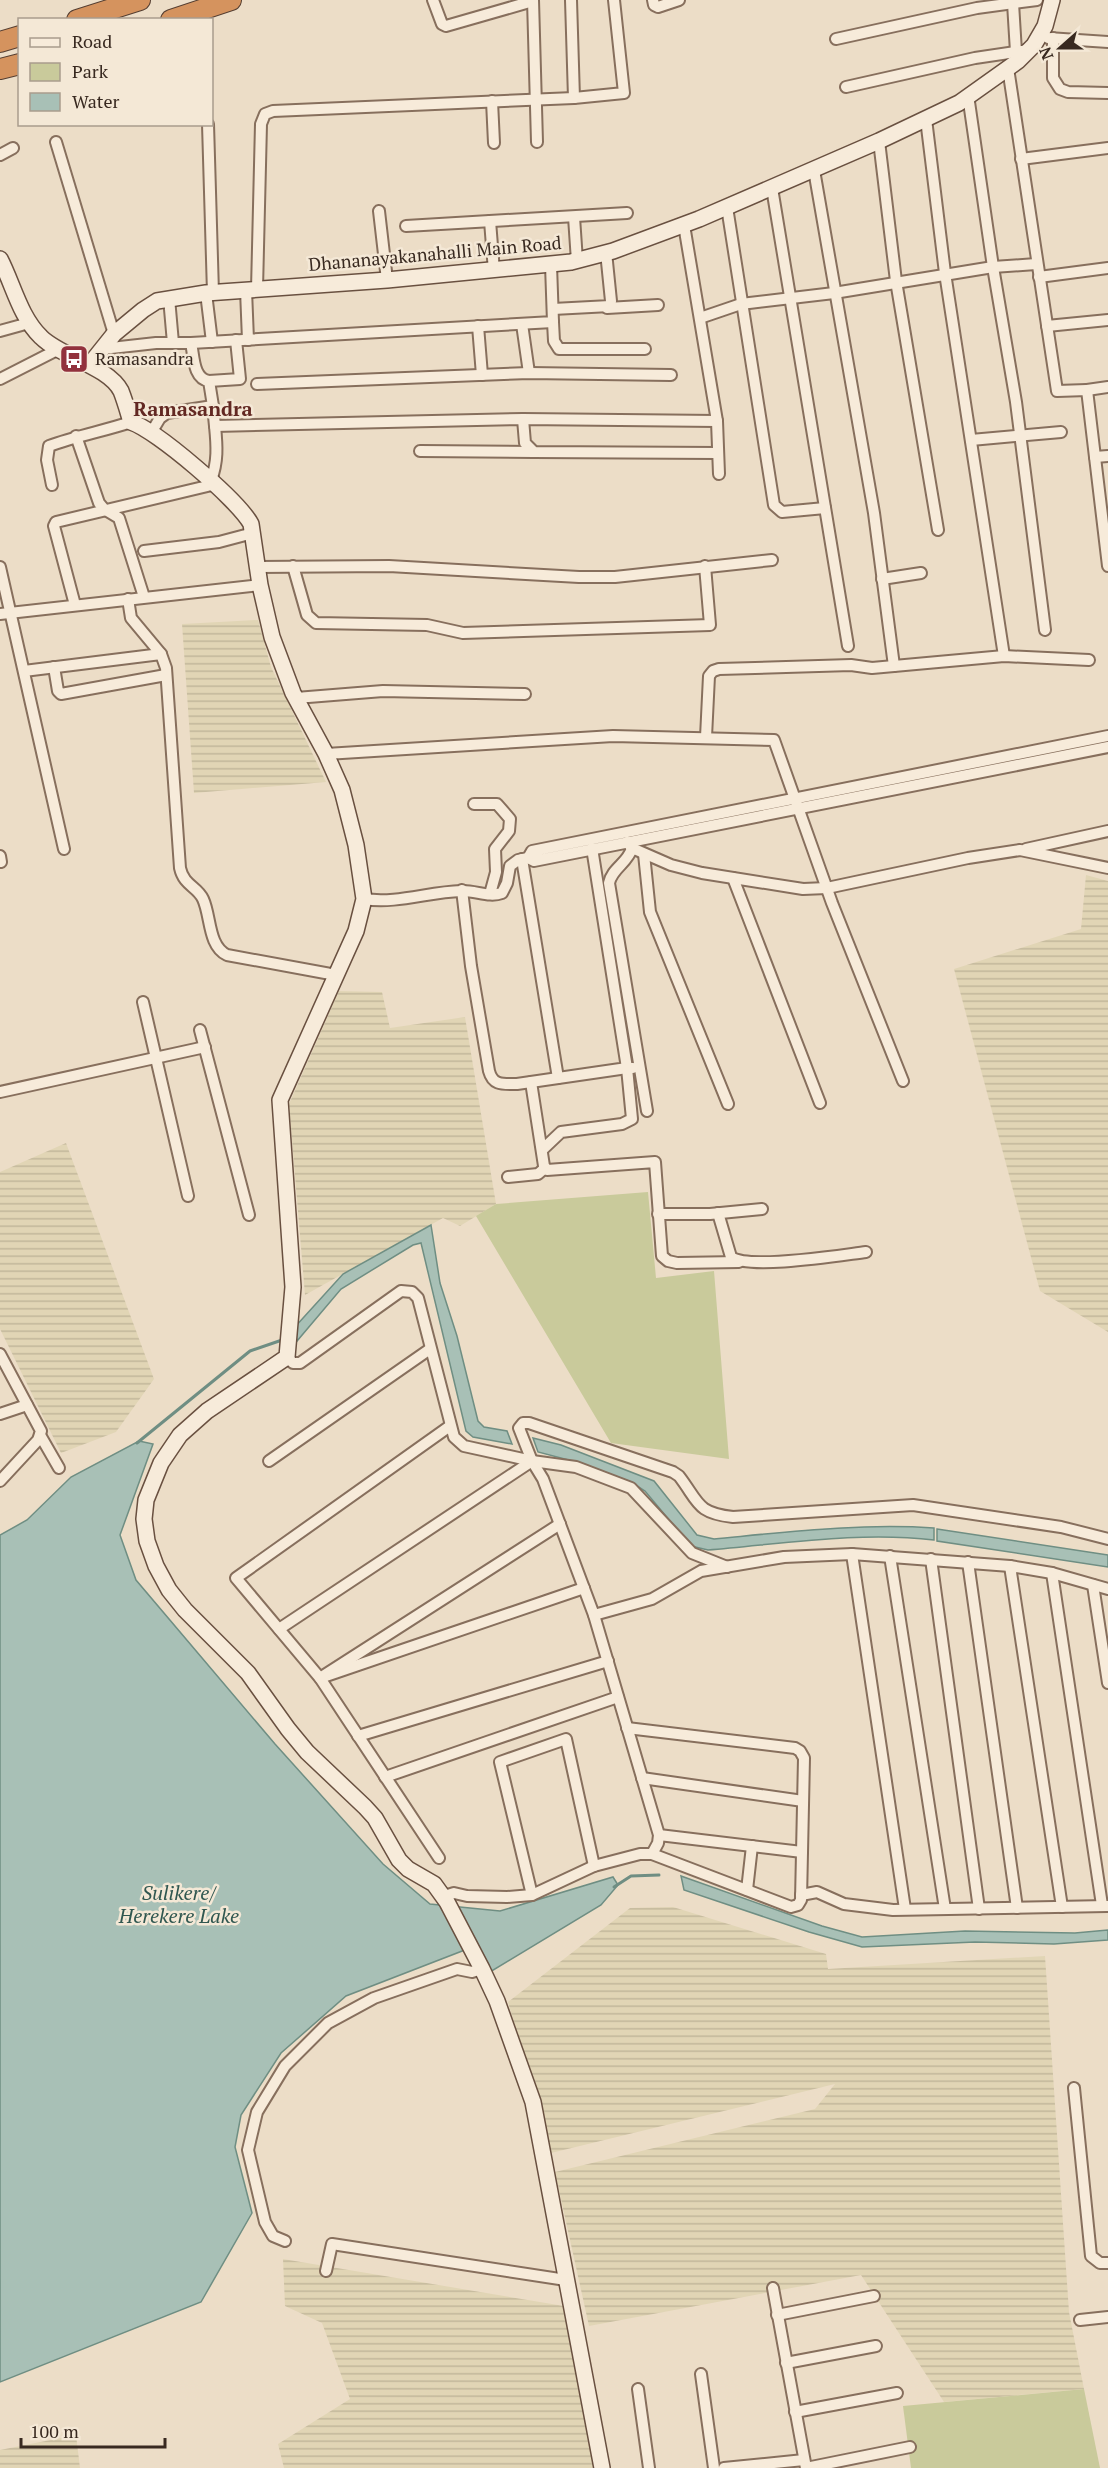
<svg xmlns="http://www.w3.org/2000/svg" width="1108" height="2468" font-family="'PT Serif',serif">
	<defs>
		<pattern id="farmland-rules" width="6" height="5" patternUnits="userSpaceOnUse" patternTransform="scale(1.5)"><rect width="6" height="5" fill="#e1d5b5"/><path d="M0 2.5h6" fill="none" stroke="#c2b79b"/></pattern>
	</defs>
	<rect width="100%" height="100%" fill="#ecddc7"/>
	<g fill="url(#farmland-rules)">
		<path d="M 258,620 L 271,667 L 326,782 L 194,793 L 182,624 Z"/>
		<path d="M 1086,875 L 1108,881 L 1108,1332 L 1040,1291 L 954,969 L 1081,929 Z"/>
		<path d="M 339,991 L 382,992 L 390,1028 L 465,1017 L 496,1204 L 460,1226 L 443,1218 L 305,1295 L 289,1104 Z"/>
		<path d="M 66,1143 L 154,1379 L 116,1432 L 61,1453 L 0,1329 L 0,1172 Z"/>
		<path d="M 673,1907 L 826,1954 L 828,1969 L 1045,1956 L 1069,2312 L 1084,2389 L 944,2402 L 861,2275 L 589,2326 L 555,2172 L 815,2109 L 835,2084 L 551,2153 L 508,2002 L 630,1908 Z"/>
		<path d="M 283,2259 L 564,2306 L 596,2468 L 284,2468 L 278,2444 L 350,2399 L 322,2323 L 285,2306 Z"/>
		<path d="M 76,2435 L 80,2468 L 0,2468 L 0,2450 Z"/>
	</g>
	<g fill="#c9ca9b">
		<path d="M 648,1192 L 656,1278 L 714,1271 L 729,1459 L 611,1443 L 476,1216 L 496,1204 Z"/>
		<path d="M 1084,2389 L 1100,2468 L 911,2468 L 903,2406 Z"/>
	</g>
	<g fill="#a8c0b6" stroke="#6f8e83" stroke-width="1.5">
		<path d="M 431,1225 L 440,1283 L 457,1336 L 478,1421 L 484,1427 L 507,1431 L 512,1444 L 473,1437 L 466,1431 L 421,1243 L 413,1245 L 341,1289 L 297,1341 L 294,1328 L 343,1274 Z"/>
		<path d="M 533,1438 L 561,1445 L 654,1481 L 697,1535 L 714,1539 C 787,1532 861,1523 934,1528 L 934,1540 C 859,1531 782,1544 708,1550 L 691,1546 L 645,1491 L 631,1482 L 576,1462 L 538,1452 Z"/>
		<path d="M 139,1441 L 153,1444 L 120,1535 L 136,1580 L 275,1744 L 383,1864 L 430,1904 L 500,1911 L 613,1877 L 618,1885 L 601,1905 L 490,1972 L 470,1948 L 346,1996 L 281,2053 L 241,2115 L 235,2147 L 252,2213 L 201,2302 L 0,2382 L 0,1535 L 27,1520 L 71,1477 Z"/>
		<path d="M 937,1529 L 1108,1555 L 1108,1567 L 937,1541 Z"/>
		<path d="M 681,1876 L 822,1926 L 862,1937 L 965,1931 L 1075,1933 L 1108,1930 L 1108,1940 L 1054,1944 L 975,1942 L 862,1947 L 809,1932 L 684,1890 Z"/>
	</g>
	<g fill="none" stroke-linecap="round" stroke-linejoin="round">
		<g stroke="#6f8e83" stroke-width="3">
			<path d="M 137,1443 L 250,1351 L 285,1339"/>
			<path d="M 614,1887 L 631,1876 L 659,1875"/>
		</g>
		<g stroke="#876f5d" stroke-width="14">
			<g id="street">
				<path d="M 433,0 L 442,24 L 446,26 L 533,1"/>
				<path d="M 533,0 L 537,142"/>
				<path d="M 571,0 L 574,98"/>
				<path d="M 653,0 L 654,5 L 658,7 L 679,0"/>
				<path d="M 1013,3 L 1016,52"/>
				<path d="M 1048,38 L 1108,42"/>
				<path d="M 1053,38 L 1053,78 L 1060,89 L 1068,92 L 1108,93"/>
				<path d="M 836,39 L 977,8 L 1037,0"/>
				<path d="M 1008,68 L 1057,391 L 1087,390 L 1108,566"/>
				<path d="M 846,87 L 975,58 L 1029,50"/>
				<path d="M 968,95 L 993,267 L 1016,402 L 1045,630"/>
				<path d="M 492,101 L 494,143"/>
				<path d="M 926,119 L 945,273 L 1004,656"/>
				<path d="M 208,124 L 213,293"/>
				<path d="M 879,141 L 896,281 L 938,530"/>
				<path d="M 56,142 L 114,334"/>
				<path d="M 0,155 L 13,148"/>
				<path d="M 1021,159 L 1108,148"/>
				<path d="M 814,170 L 874,513 L 894,666"/>
				<path d="M 772,188 L 848,646"/>
				<path d="M 727,207 L 774,505 L 782,512 L 825,508"/>
				<path d="M 379,211 L 387,280"/>
				<path d="M 574,217 L 577,261"/>
				<path d="M 490,221 L 494,271"/>
				<path d="M 406,226 L 627,213"/>
				<path d="M 1039,277 L 1108,268"/>
				<path d="M 257,289 L 261,124 L 265,114 L 273,111 L 574,98 L 624,93 L 614,0"/>
				<path d="M 246,290 L 248,340"/>
				<path d="M 206,293 L 212,342"/>
				<path d="M 169,298 L 173,343"/>
				<path d="M 607,308 L 658,305"/>
				<path d="M 553,309 L 610,306 L 611,301 L 606,252"/>
				<path d="M 700,318 L 741,304 L 834,293 L 993,267 L 1036,264"/>
				<path d="M 553,322 L 554,341 L 559,349 L 645,349"/>
				<path d="M 522,324 L 529,373"/>
				<path d="M 478,326 L 482,375"/>
				<path d="M 1047,326 L 1108,320"/>
				<path d="M 0,331 L 29,323"/>
				<path d="M 191,343 L 553,322 L 551,265"/>
				<path d="M 102,349 L 156,343 L 191,343 C 194,356 193,379 209,381 L 213,406"/>
				<path d="M 0,379 L 57,350"/>
				<path d="M 209,381 L 240,379 L 236,340"/>
				<path d="M 257,384 L 529,373 L 671,375"/>
				<path d="M 1087,390 L 1108,387"/>
				<path d="M 523,419 L 525,443 L 534,452 L 718,453"/>
				<path d="M 717,421 L 719,474"/>
				<path d="M 151,433 L 160,418 L 167,413 L 213,406 L 215,426 L 523,419 L 717,421 L 684,225"/>
				<path d="M 76,436 L 99,503 L 104,509 L 119,518 L 144,597"/>
				<path d="M 971,440 L 1061,432"/>
				<path d="M 420,451 L 534,452"/>
				<path d="M 1095,457 L 1108,456"/>
				<path d="M 211,480 C 218,462 217,446 215,426"/>
				<path d="M 52,485 L 47,460 L 49,446 C 76,436 104,431 131,422"/>
				<path d="M 144,551 L 219,542 L 253,533"/>
				<path d="M 293,566 L 307,615 L 316,623 L 427,625 L 463,633 L 710,625 L 705,566"/>
				<path d="M 0,567 L 64,849"/>
				<path d="M 258,567 L 389,566 L 579,577 L 615,577 L 772,560"/>
				<path d="M 882,579 L 921,573"/>
				<path d="M 128,599 L 131,618 L 161,654 L 166,668 L 180,868 C 184,886 197,886 203,899 C 211,916 208,946 227,955 L 336,975"/>
				<path d="M 75,605 L 54,526 L 56,522 L 216,484"/>
				<path d="M 0,614 L 260,585"/>
				<path d="M 54,667 L 58,691 L 61,694 L 166,675"/>
				<path d="M 24,671 L 161,654"/>
				<path d="M 296,698 L 383,691 L 525,694"/>
				<path d="M 1108,736 L 532,851 L 528,858 L 534,861 L 1108,747"/>
				<path d="M 706,737 L 709,676 L 713,671 L 719,669 L 851,665 L 872,668 L 1004,656 L 1089,660"/>
				<path d="M 326,754 L 613,736 L 774,740 L 832,903 L 903,1081"/>
				<path d="M 474,804 L 497,804 L 510,819 L 509,831 L 495,849 L 496,872 L 490,894"/>
				<path d="M 627,842 L 632,848 L 671,865 L 702,873 L 803,889 L 827,888 L 968,858 L 1020,850 L 1108,868"/>
				<path d="M 632,848 C 628,863 612,868 609,883 L 647,1111"/>
				<path d="M 1026,849 L 1108,831"/>
				<path d="M 644,854 L 650,912 L 728,1104"/>
				<path d="M 0,856 L 1,862"/>
				<path d="M 522,859 L 558,1078"/>
				<path d="M 733,878 L 820,1103"/>
				<path d="M 462,890 L 471,966 L 489,1071 C 493,1086 503,1084 517,1084 L 627,1068 L 592,848"/>
				<path d="M 364,899 C 397,904 428,892 461,891 C 475,890 489,898 502,893 L 507,883 L 510,866 L 518,860 L 528,858"/>
				<path d="M 143,1002 L 188,1196"/>
				<path d="M 200,1030 L 249,1215"/>
				<path d="M 531,1082 L 544,1166 L 547,1170 L 655,1162 L 662,1256 L 668,1261 L 677,1263 L 739,1262"/>
				<path d="M 0,1092 L 205,1047"/>
				<path d="M 542,1150 L 561,1132 L 622,1124 L 632,1119 L 627,1068 L 633,1068"/>
				<path d="M 508,1177 L 538,1174 L 545,1168"/>
				<path d="M 718,1213 L 731,1257 C 749,1270 841,1255 866,1252"/>
				<path d="M 658,1214 L 710,1214 L 762,1209"/>
				<path d="M 0,1354 L 41,1431 L 38,1440 L 0,1481"/>
				<path d="M 287,1357 L 293,1363 L 300,1363 L 401,1291 L 412,1292 L 418,1298 L 454,1437 L 464,1446 L 532,1461 L 543,1479 L 594,1615 L 659,1835 L 658,1843 L 652,1854"/>
				<path d="M 0,1414 L 27,1405"/>
				<path d="M 450,1426 L 236,1578 L 320,1678 L 560,1524"/>
				<path d="M 40,1435 L 59,1468"/>
				<path d="M 269,1461 L 430,1349"/>
				<path d="M 532,1461 L 519,1428 L 523,1423 L 529,1423 L 673,1472 L 679,1476 C 699,1502 696,1513 733,1517 L 913,1505 L 1061,1527 L 1108,1539"/>
				<path d="M 852,1554 L 905,1909"/>
				<path d="M 890,1556 L 945,1909"/>
				<path d="M 931,1559 L 979,1909"/>
				<path d="M 968,1562 L 1017,1908"/>
				<path d="M 1010,1566 L 1062,1907"/>
				<path d="M 1052,1573 L 1102,1905"/>
				<path d="M 1093,1585 L 1108,1683"/>
				<path d="M 594,1615 L 652,1599 L 701,1571 L 784,1557 L 852,1554 L 1010,1566 L 1052,1573 L 1108,1589"/>
				<path d="M 279,1629 L 532,1461 L 576,1467 L 631,1488 L 692,1553 L 727,1567"/>
				<path d="M 358,1736 L 608,1661"/>
				<path d="M 385,1777 L 618,1697"/>
				<path d="M 642,1778 L 803,1801"/>
				<path d="M 659,1835 L 802,1852"/>
				<path d="M 439,1858 L 320,1678 L 584,1588"/>
				<path d="M 747,1890 L 752,1846"/>
				<path d="M 532,1895 L 500,1762 L 566,1739 L 594,1866"/>
				<path d="M 801,1895 L 817,1892 L 844,1904 L 893,1910 L 1107,1906"/>
				<path d="M 444,1896 L 454,1893 L 467,1896 L 507,1897 L 532,1895 L 594,1866 L 640,1854 L 652,1854 L 791,1907 L 798,1905 L 801,1900 L 804,1758 L 800,1751 L 795,1748 L 627,1728"/>
				<path d="M 1074,2088 L 1091,2256 L 1100,2263 L 1108,2263"/>
				<path d="M 285,2241 L 273,2236 L 265,2222 L 248,2150 L 257,2112 L 285,2066 L 328,2023 L 374,1998 L 457,1969 L 472,1972 L 482,1969"/>
				<path d="M 326,2271 L 332,2244 L 566,2280"/>
				<path d="M 773,2288 L 806,2468"/>
				<path d="M 777,2315 L 874,2296"/>
				<path d="M 1080,2320 L 1108,2317"/>
				<path d="M 786,2363 L 876,2346"/>
				<path d="M 701,2374 L 714,2468"/>
				<path d="M 638,2389 L 649,2468"/>
				<path d="M 795,2412 L 897,2393"/>
				<path d="M 724,2468 L 804,2460"/>
				<path d="M 806,2468 L 910,2447"/>
			</g>
		</g>
		<g stroke="#695040" stroke-width="18">
			<g id="secondary">
				<path d="M 0,259 C 13,284 20,317 41,337 C 61,357 108,366 121,391 C 125,401 128,412 131,422 C 156,430 238,500 251,524 L 260,585 L 272,637 L 293,693 L 326,754 L 342,790 L 356,845 L 364,899 L 356,931 L 280,1100 L 293,1287 L 287,1357 L 207,1411 L 180,1435 L 161,1463 L 146,1500 L 144,1519 L 147,1541 L 156,1566 L 169,1590 L 185,1610 L 248,1673 L 288,1729 L 307,1752 L 365,1807 L 375,1818 L 399,1860 L 408,1869 L 434,1884 L 447,1902 L 482,1969 L 497,2001 L 533,2102 L 602,2468"/>
				<path d="M 90,364 L 114,334 L 143,310 L 157,301 L 206,293 L 387,280 L 571,262 L 613,251 L 699,219 L 879,141 L 959,103 L 1018,61 L 1034,45 L 1045,26 L 1052,0"/>
			</g>
		</g>
		<g stroke="#553e31" stroke-width="22">
			<g id="highway">
				<path d="M 77,20 L 140,0"/>
				<path d="M 171,20 L 231,0"/>
				<path d="M 0,42 L 20,36"/>
				<path d="M 0,69 L 20,64"/>
			</g>
		</g>
		<use href="#street" stroke="#f7ebda" stroke-width="10"/>
		<use href="#secondary" stroke="#f7ebda" stroke-width="15"/>
		<use href="#highway" stroke="#d5935e" stroke-width="20"/>
	</g>
	<defs>
		<g id="bus-square" transform="scale(1.5)"><rect x="-9" y="-9" width="18" height="18" rx="4" fill="#92313d" stroke="#f4e8d6"/><path d="M-5-6H5V4H4V6H2V4H-2V6H-4V4H-5ZM-3.5-4V0h7V-4ZM-3.5 1.2v1.5H-2V1.2ZM2 1.2v1.5H3.5V1.2Z" fill="#fff"/></g>
	</defs>
	<g fill-rule="evenodd">
		<use href="#bus-square" x="74" y="359"/>
	</g>
	<g text-anchor="middle" stroke-width="5" stroke-linejoin="round" paint-order="stroke">
		<g font-size="18" fill="#382920" stroke="#f4e8d6">
			<text transform="translate(435 254) rotate(-5)" y="6">Dhananayakanahalli Main Road</text>
		</g>
		<g font-size="18" fill="#382920" stroke="#f4e8d6" text-anchor="start">
			<text x="95" y="365">Ramasandra</text>
		</g>
		<g font-size="20" font-weight="bold" fill="#622822" stroke="#f4e8d6">
			<text x="193" y="416">Ramasandra</text>
		</g>
		<g font-size="20" font-style="italic" fill="#305750" stroke="#f4e8d6">
			<text x="179" y="1900">Sulikere/<tspan x="179" dy="23">Herekere Lake</tspan></text>
		</g>
	</g>
	<rect x="18" y="18" width="195" height="108" fill="#f4e8d6" stroke="#a99c8d" stroke-width="1.5"/>
	<rect x="30" y="38" width="30" height="9" fill="#f7ebda" stroke="#a99c8d" stroke-width="1.5"/>
	<text x="72" y="48" font-size="18" fill="#382920">Road</text>
	<rect x="30" y="63" width="30" height="18" fill="#c9ca9b" stroke="#a99c8d" stroke-width="1.5"/>
	<text x="72" y="78" font-size="18" fill="#382920">Park</text>
	<rect x="30" y="93" width="30" height="18" fill="#a8c0b6" stroke="#a99c8d" stroke-width="1.5"/>
	<text x="72" y="108" font-size="18" fill="#382920">Water</text>
	<g transform="translate(1060 48) rotate(249)" stroke="#f4e8d6" stroke-width="4.5" paint-order="stroke">
	<path d="M0-4.5L10 22L0 15L-10 22Z" fill="#382920"/>
	<text y="-9" font-size="16" font-weight="bold" text-anchor="middle" fill="#382920">N</text>
	</g>
	<path d="M21 2438v9h144v-9" fill="none" stroke="#382920" stroke-width="3"/>
	<text x="30" y="2438" font-size="18" fill="#382920" stroke="#f4e8d6" stroke-width="4.5" paint-order="stroke">100 m</text>
</svg>
